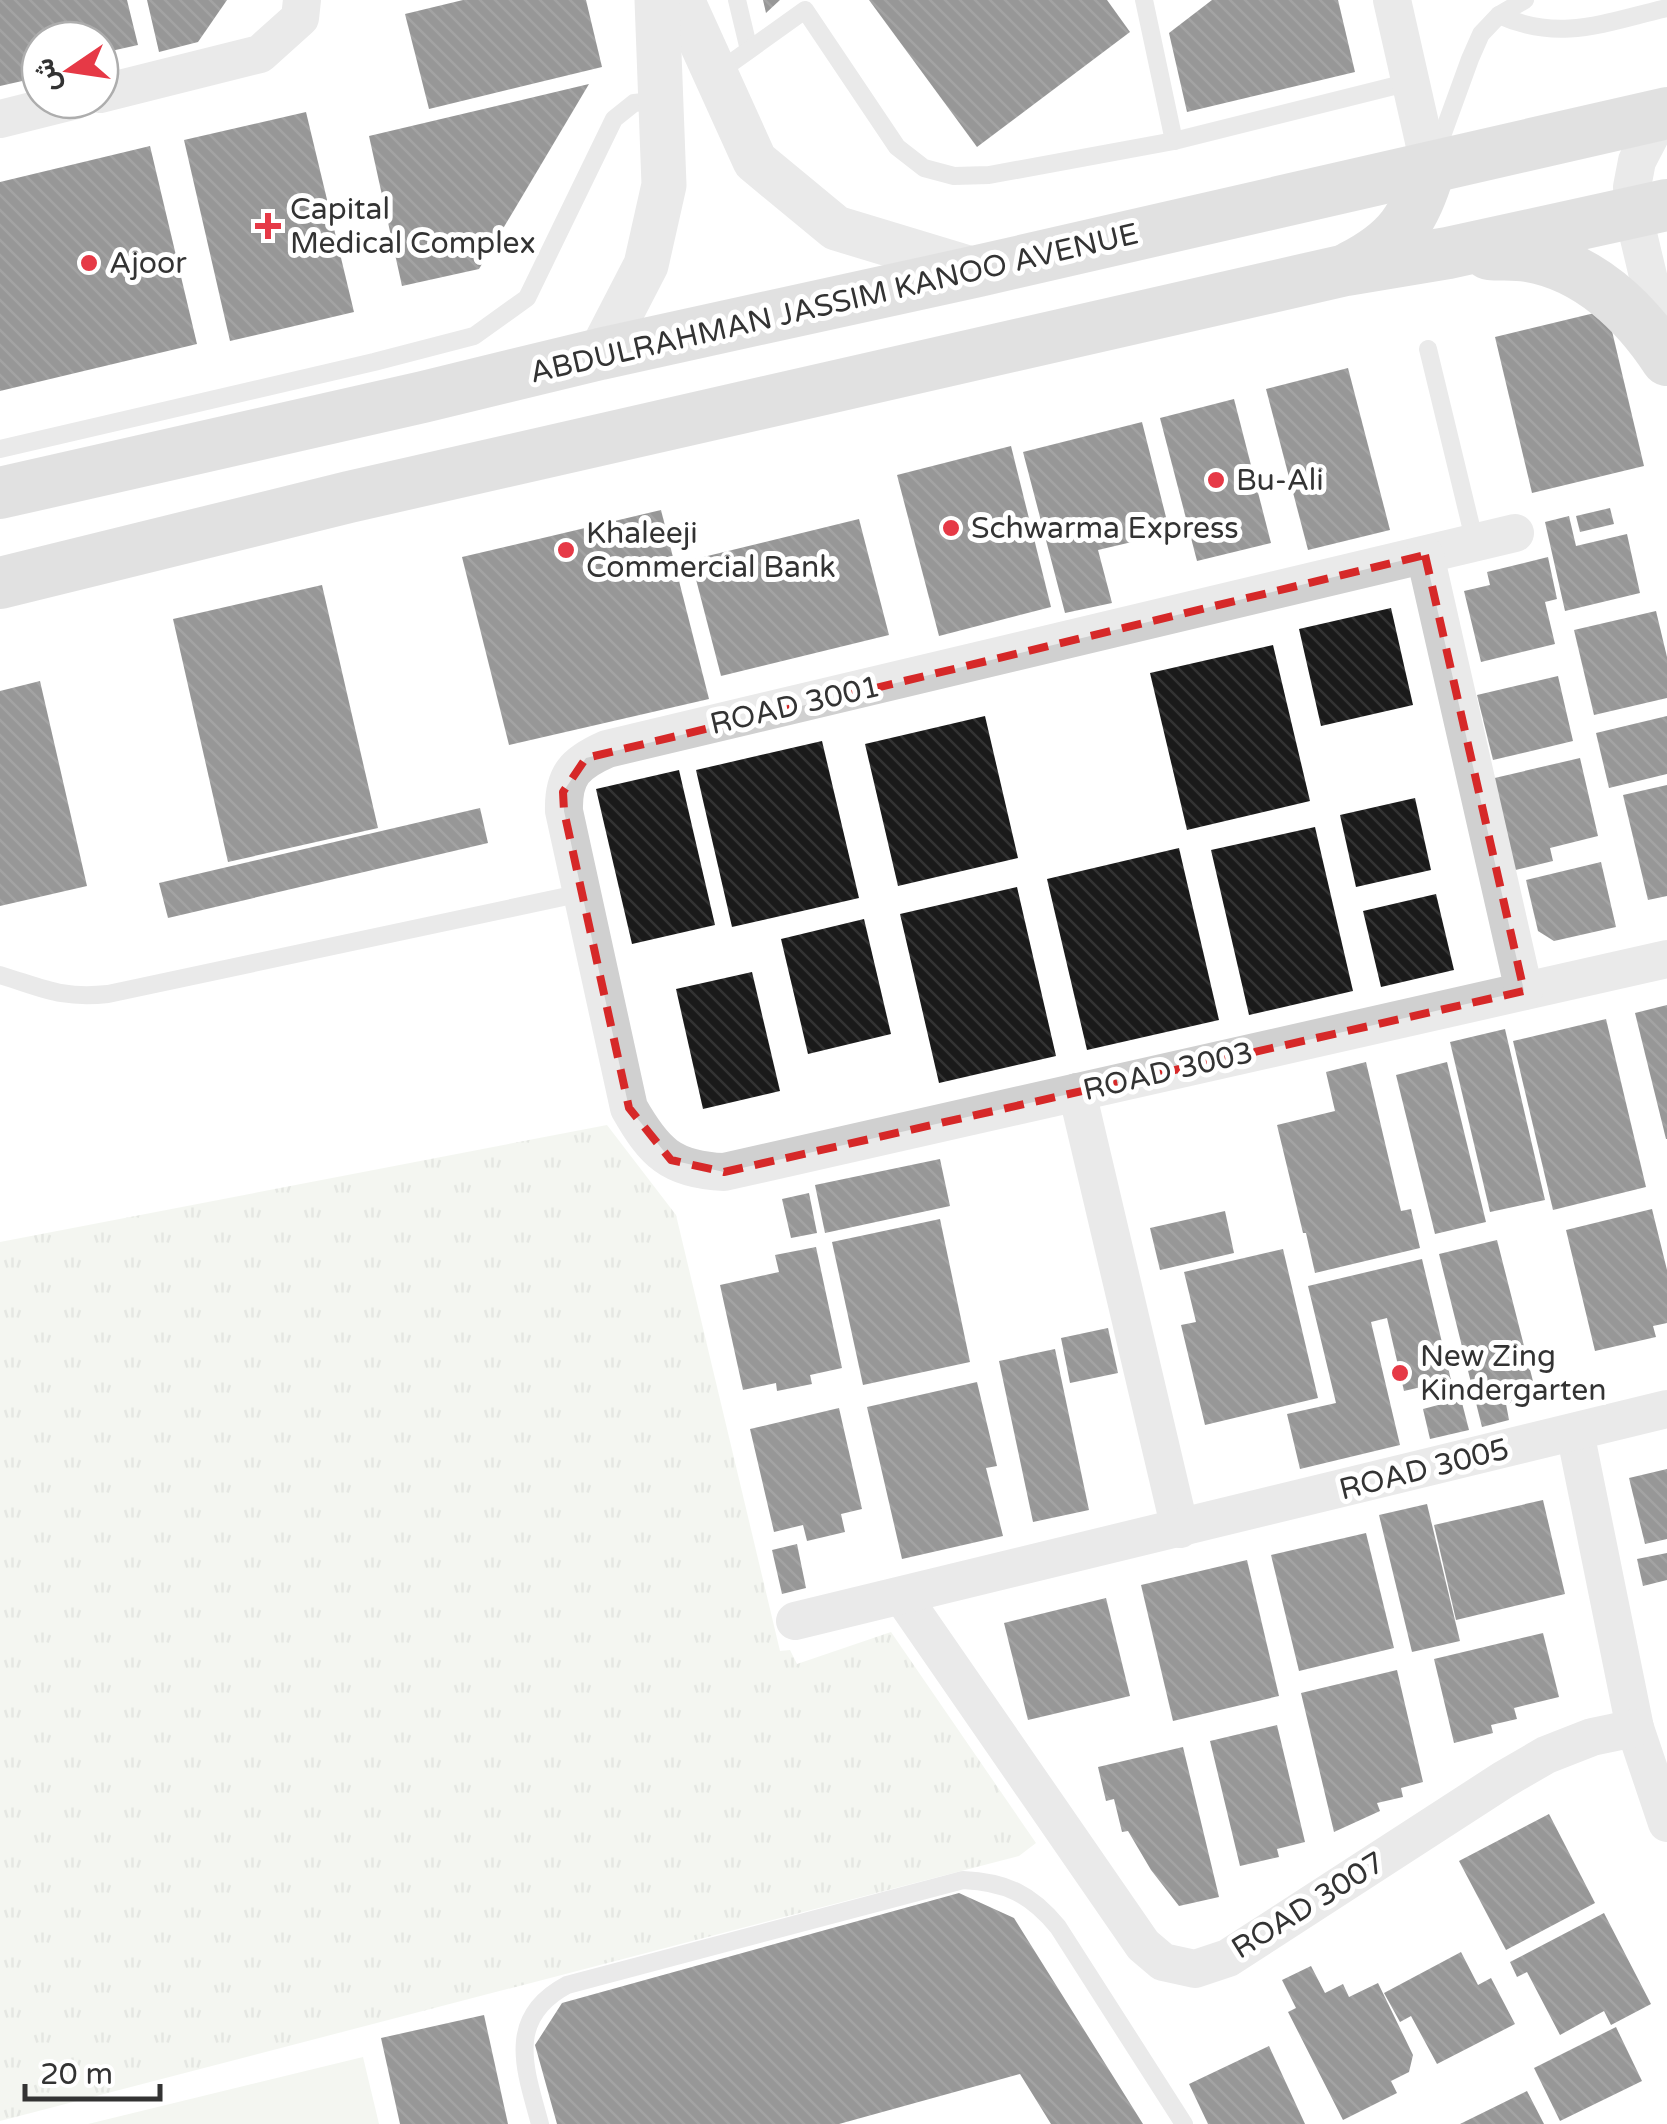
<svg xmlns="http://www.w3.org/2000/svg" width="1667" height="2124" font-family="'Varela Round',Vazirmatn,sans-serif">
	<defs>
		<pattern id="grass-tufts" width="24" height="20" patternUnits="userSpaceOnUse" patternTransform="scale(2.5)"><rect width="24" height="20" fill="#e6ecdf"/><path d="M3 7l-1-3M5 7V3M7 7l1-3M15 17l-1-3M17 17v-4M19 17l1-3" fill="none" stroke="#c6cbc0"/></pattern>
		<pattern id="building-back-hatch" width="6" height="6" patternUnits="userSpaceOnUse" patternTransform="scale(2.5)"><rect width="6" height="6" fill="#1a1a1a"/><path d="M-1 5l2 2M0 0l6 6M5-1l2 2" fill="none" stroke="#333"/></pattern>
	</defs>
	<rect width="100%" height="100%" fill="#fff"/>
	<path fill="url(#grass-tufts)" d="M 607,1125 L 676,1215 L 780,1651 L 790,1650 L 797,1664 L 891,1632 L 1036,1843 L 1019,1856 L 0,2121 L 0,1242 Z"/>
	<path fill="#e6ecdf" d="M 363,2057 L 379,2124 L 88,2124 Z"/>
	<g fill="url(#building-back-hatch)">
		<path d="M 0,0 L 127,0 L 138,45 L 111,51 L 113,59 L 100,62 L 100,40 L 40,40 L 40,77 L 0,86 Z"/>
		<path d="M 147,0 L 227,0 L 198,42 L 159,52 Z"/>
		<path d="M 463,0 L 586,0 L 602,67 L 429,109 L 405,14 Z"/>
		<path d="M 763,0 L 780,0 L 766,13 Z"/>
		<path d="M 869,0 L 1107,0 L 1130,32 L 977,147 Z"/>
		<path d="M 1212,0 L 1338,0 L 1355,72 L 1187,112 L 1169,33 Z"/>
		<path d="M 589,84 L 479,269 L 402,286 L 369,136 Z"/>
		<path d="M 306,112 L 354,312 L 230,341 L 184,140 Z"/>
		<path d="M 150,146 L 197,344 L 0,391 L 0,182 Z"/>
		<path d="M 1607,310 L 1644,466 L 1532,493 L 1495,337 Z"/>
		<path d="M 1348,368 L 1390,530 L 1308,550 L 1266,389 Z"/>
		<path d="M 1234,399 L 1271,543 L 1197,561 L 1160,418 Z"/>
		<path d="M 1142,422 L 1170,533 L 1098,550 L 1112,603 L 1065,613 L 1023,452 Z"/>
		<path d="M 1011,446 L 1051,607 L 939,636 L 897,475 Z"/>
		<path d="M 1610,508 L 1614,524 L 1580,532 L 1576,516 Z"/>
		<path d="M 661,510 L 709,699 L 509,745 L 462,557 Z"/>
		<path d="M 1569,516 L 1576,546 L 1627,534 L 1640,593 L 1565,611 L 1545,522 Z"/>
		<path d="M 859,519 L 889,635 L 721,676 L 691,560 Z"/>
		<path d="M 1548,557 L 1557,599 L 1545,602 L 1555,644 L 1481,662 L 1464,591 L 1490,585 L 1487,572 Z"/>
		<path d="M 322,585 L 378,828 L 228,862 L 173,619 Z"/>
		<path d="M 1391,608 L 1413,705 L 1321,726 L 1299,629 Z"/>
		<path d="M 1656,611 L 1667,657 L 1667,698 L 1594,715 L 1574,630 Z"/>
		<path d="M 1273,645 L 1310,801 L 1187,830 L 1150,673 Z"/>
		<path d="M 1558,676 L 1573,741 L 1493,760 L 1477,695 Z"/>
		<path d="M 40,681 L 87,886 L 0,906 L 0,691 Z"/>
		<path d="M 985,716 L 1018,858 L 898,886 L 865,744 Z"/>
		<path d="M 1667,716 L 1667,774 L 1609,788 L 1596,733 Z"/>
		<path d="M 822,741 L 859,898 L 732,927 L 696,770 Z"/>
		<path d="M 1580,758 L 1598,836 L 1550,848 L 1553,861 L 1507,872 L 1486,780 Z"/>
		<path d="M 679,770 L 715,925 L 632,944 L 596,789 Z"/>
		<path d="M 1667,785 L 1667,896 L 1648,900 L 1623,795 Z"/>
		<path d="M 1415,798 L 1431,870 L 1356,887 L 1340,815 Z"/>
		<path d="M 480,808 L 488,843 L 168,918 L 159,883 Z"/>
		<path d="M 1315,827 L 1353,991 L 1249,1015 L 1211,850 Z"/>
		<path d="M 1179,848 L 1219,1020 L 1087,1050 L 1047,879 Z"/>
		<path d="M 1601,862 L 1616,927 L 1554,941 L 1538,931 L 1526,880 Z"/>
		<path d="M 1017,887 L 1056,1056 L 939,1083 L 900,914 Z"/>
		<path d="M 1436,894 L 1454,970 L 1381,987 L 1363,911 Z"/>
		<path d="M 864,919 L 891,1034 L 808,1054 L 781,939 Z"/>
		<path d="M 752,972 L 780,1091 L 703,1109 L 676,989 Z"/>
		<path d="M 1667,1005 L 1667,1139 L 1666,1139 L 1635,1013 Z"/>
		<path d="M 1606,1019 L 1646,1187 L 1553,1210 L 1513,1041 Z"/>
		<path d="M 1505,1029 L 1545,1200 L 1490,1212 L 1450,1042 Z"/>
		<path d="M 1366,1062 L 1401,1211 L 1411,1209 L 1420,1248 L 1315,1273 L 1306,1233 L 1303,1233 L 1277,1125 L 1335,1111 L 1326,1072 Z"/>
		<path d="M 1447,1062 L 1486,1222 L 1435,1234 L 1396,1075 Z"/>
		<path d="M 940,1159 L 950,1206 L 825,1233 L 815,1185 Z"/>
		<path d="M 809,1193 L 817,1233 L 791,1238 L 782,1199 Z"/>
		<path d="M 1652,1209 L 1667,1270 L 1667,1323 L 1653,1326 L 1656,1337 L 1595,1351 L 1566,1230 Z"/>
		<path d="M 1225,1211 L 1234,1253 L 1160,1270 L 1150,1228 Z"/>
		<path d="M 940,1219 L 970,1362 L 863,1385 L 832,1242 Z"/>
		<path d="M 1497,1240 L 1537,1397 L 1506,1404 L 1509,1420 L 1482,1427 L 1439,1254 Z"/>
		<path d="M 816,1247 L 842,1368 L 810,1375 L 812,1384 L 777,1391 L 776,1383 L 743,1390 L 720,1285 L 779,1272 L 775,1255 Z"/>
		<path d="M 1283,1249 L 1318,1398 L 1205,1425 L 1181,1325 L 1196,1322 L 1184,1272 Z"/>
		<path d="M 1422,1259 L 1451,1380 L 1404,1391 L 1387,1318 L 1371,1322 L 1400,1445 L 1300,1469 L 1287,1414 L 1336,1403 L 1308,1286 Z"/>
		<path d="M 1108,1328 L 1118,1373 L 1070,1383 L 1061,1338 Z"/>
		<path d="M 1055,1349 L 1089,1510 L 1033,1522 L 999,1361 Z"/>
		<path d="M 977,1382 L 997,1466 L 986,1468 L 1003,1536 L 902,1559 L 867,1407 Z"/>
		<path d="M 1461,1399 L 1469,1430 L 1430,1439 L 1423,1409 Z"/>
		<path d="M 839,1408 L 862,1509 L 841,1514 L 845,1532 L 807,1541 L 803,1525 L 774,1532 L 750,1429 Z"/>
		<path d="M 1667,1469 L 1667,1539 L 1645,1544 L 1629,1478 Z"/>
		<path d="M 1543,1500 L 1565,1594 L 1456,1620 L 1434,1525 Z"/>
		<path d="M 1427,1504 L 1460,1641 L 1412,1652 L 1379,1515 Z"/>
		<path d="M 1366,1533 L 1394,1648 L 1299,1671 L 1271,1555 Z"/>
		<path d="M 797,1544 L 806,1588 L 782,1594 L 772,1550 Z"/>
		<path d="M 1667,1553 L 1667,1580 L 1643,1586 L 1637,1559 Z"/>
		<path d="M 1247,1560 L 1279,1696 L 1173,1721 L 1141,1585 Z"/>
		<path d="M 1106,1598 L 1130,1696 L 1028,1720 L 1004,1623 Z"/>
		<path d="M 1543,1633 L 1559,1697 L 1514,1708 L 1517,1719 L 1491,1725 L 1493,1733 L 1454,1743 L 1434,1659 Z"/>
		<path d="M 1397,1670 L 1423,1782 L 1401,1788 L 1403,1797 L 1377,1803 L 1380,1811 L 1334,1832 L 1301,1693 Z"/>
		<path d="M 1277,1725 L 1305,1842 L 1277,1849 L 1279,1857 L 1240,1866 L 1210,1741 Z"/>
		<path d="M 1183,1747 L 1219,1897 L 1179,1906 L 1151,1870 L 1128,1831 L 1122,1832 L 1114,1799 L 1106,1801 L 1098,1767 Z"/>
		<path d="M 1549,1814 L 1595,1903 L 1506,1950 L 1459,1861 Z"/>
		<path d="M 959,1893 L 1014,1918 L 1143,2124 L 1051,2124 L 1020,2074 L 839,2124 L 557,2124 L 535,2045 L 562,2003 Z"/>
		<path d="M 1604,1913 L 1651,2004 L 1611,2025 L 1604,2011 L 1560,2035 L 1527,1972 L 1517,1977 L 1510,1962 Z"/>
		<path d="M 1461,1952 L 1478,1985 L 1491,1978 L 1515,2024 L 1437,2064 L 1411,2016 L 1400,2022 L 1384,1993 Z"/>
		<path d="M 1311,1966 L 1325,1993 L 1343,1984 L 1349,1997 L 1378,1983 L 1413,2055 L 1409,2072 L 1391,2081 L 1397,2093 L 1343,2120 L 1288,2012 L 1296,2008 L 1282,1980 Z"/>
		<path d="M 484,2015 L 508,2124 L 400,2124 L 381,2038 Z"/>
		<path d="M 1616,2027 L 1642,2081 L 1560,2121 L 1534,2068 Z"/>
		<path d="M 1269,2046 L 1305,2124 L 1208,2124 L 1189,2084 Z"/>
		<path d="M 1527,2091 L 1544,2124 L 1460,2124 Z"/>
	</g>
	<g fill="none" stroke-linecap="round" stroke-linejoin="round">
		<g stroke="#d0d0d0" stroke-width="18">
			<path d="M 737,0 L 749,50"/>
			<path d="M 1144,0 L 1174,141"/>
			<path d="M 1499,15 C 1560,43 1606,22 1667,8"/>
			<path d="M 717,73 L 805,10 L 897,147 L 924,168 L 954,176 L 989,175 L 1174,141 L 1410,82"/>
			<path d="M 1434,158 L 1470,59 L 1481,34 L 1499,15 L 1525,0"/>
			<path d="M 1428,349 L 1475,543"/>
			<path d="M 0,449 L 374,362 L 474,336 L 527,298 L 614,119 L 634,103 L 662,100"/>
			<path d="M 0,975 C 43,988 61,999 108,994 L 582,893"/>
			<path d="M 540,2124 C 525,2069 505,2018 567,1985 L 963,1880 C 1006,1882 1031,1894 1058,1927 L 1184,2124"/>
		</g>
		<g stroke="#d0d0d0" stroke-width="38">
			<path d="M 1392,0 L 1430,168"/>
			<path d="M 100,94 L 260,54 L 300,18 L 302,0"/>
			<path d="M 0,119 L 76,100"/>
			<path d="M 1666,351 L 1633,213 L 1632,187 L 1637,161 L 1651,134 L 1667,118"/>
			<path d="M 1515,533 L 607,749 C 575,763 563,775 564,811 L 629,1108 C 654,1152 671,1170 724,1172 L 1667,959"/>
			<path d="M 1425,555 L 1524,991"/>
			<path d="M 1077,1092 L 1180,1529"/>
			<path d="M 1575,1432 L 1635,1728 L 1667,1823"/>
			<path d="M 902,1596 L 1143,1945 L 1163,1962 L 1195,1969 L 1228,1958 L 1503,1780 L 1546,1755 L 1592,1737 L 1635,1728"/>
			<path d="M 795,1621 L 1667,1409"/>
		</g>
		<g stroke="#d0d0d0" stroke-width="45">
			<path d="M 682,0 L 755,161 L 836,228 L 978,271"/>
			<path d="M 600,354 L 646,265 L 664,185 L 657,0"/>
		</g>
		<g stroke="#bdbdbd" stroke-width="52">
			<path d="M 1489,254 C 1502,255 1515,254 1528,256 C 1588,266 1635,311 1667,360"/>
			<path d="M 1351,267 C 1400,242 1414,219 1430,168"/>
			<path d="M 0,493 L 423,397 L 600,354 L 978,271 L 1667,113"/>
			<path d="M 0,583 L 349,497 L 1346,270 L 1448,253 L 1667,205"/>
		</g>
	</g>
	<path d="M0 0H1667V2124H0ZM 1425,555 L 1524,991 L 724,1172 L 671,1160 L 629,1108 L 564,811 L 563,792 L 586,758 Z" fill="#fff" fill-opacity=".55" fill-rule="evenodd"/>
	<path fill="none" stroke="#d62828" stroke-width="8" stroke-dasharray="20 12" stroke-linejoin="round" d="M 1425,555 L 1524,991 L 724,1172 L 671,1160 L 629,1108 L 564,811 L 563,792 L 586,758 Z"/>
	<g fill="#e63946" stroke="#fff" stroke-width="4">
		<path d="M263 211h10v10h10v10h-10v10h-10v-10h-10v-10h10z"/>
		<circle cx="89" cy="263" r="10"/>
		<circle cx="1216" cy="480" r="10"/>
		<circle cx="951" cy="528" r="10"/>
		<circle cx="566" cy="550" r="10"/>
		<circle cx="1400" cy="1373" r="10"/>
	</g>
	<g text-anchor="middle" stroke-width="10" stroke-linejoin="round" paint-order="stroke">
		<g font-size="30" fill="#333" stroke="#fff" text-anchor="start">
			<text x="290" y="219">Capital<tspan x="290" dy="34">Medical Complex</tspan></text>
			<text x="109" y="273">Ajoor</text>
			<text x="1236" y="490">Bu-Ali</text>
			<text x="971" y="538">Schwarma Express</text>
			<text x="586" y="543">Khaleeji<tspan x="586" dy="34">Commercial Bank</tspan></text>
			<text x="1420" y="1366">New Zing<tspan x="1420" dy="34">Kindergarten</tspan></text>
		</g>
		<g font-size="30" fill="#333" stroke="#fff">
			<text transform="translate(834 303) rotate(-13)" y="10">ABDULRAHMAN JASSIM KANOO AVENUE</text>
			<text transform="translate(795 705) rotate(-13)" y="10">ROAD 3001</text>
			<text transform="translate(1168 1071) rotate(-13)" y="10">ROAD 3003</text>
			<text transform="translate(1424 1469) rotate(-14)" y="10">ROAD 3005</text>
			<text transform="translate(1308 1905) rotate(-32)" y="10">ROAD 3007</text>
		</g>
	</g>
	<g transform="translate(70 70) rotate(257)"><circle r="48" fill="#ffffff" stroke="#adadad" stroke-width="2.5"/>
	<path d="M0-8L18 38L0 25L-18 38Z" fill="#e63946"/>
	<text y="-15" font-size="28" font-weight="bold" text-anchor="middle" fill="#333333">ش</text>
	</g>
	<path d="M25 2084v15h135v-15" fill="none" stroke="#333333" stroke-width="5"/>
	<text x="40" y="2084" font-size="30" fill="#333333" stroke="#ffffff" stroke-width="8" paint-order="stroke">20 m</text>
</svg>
